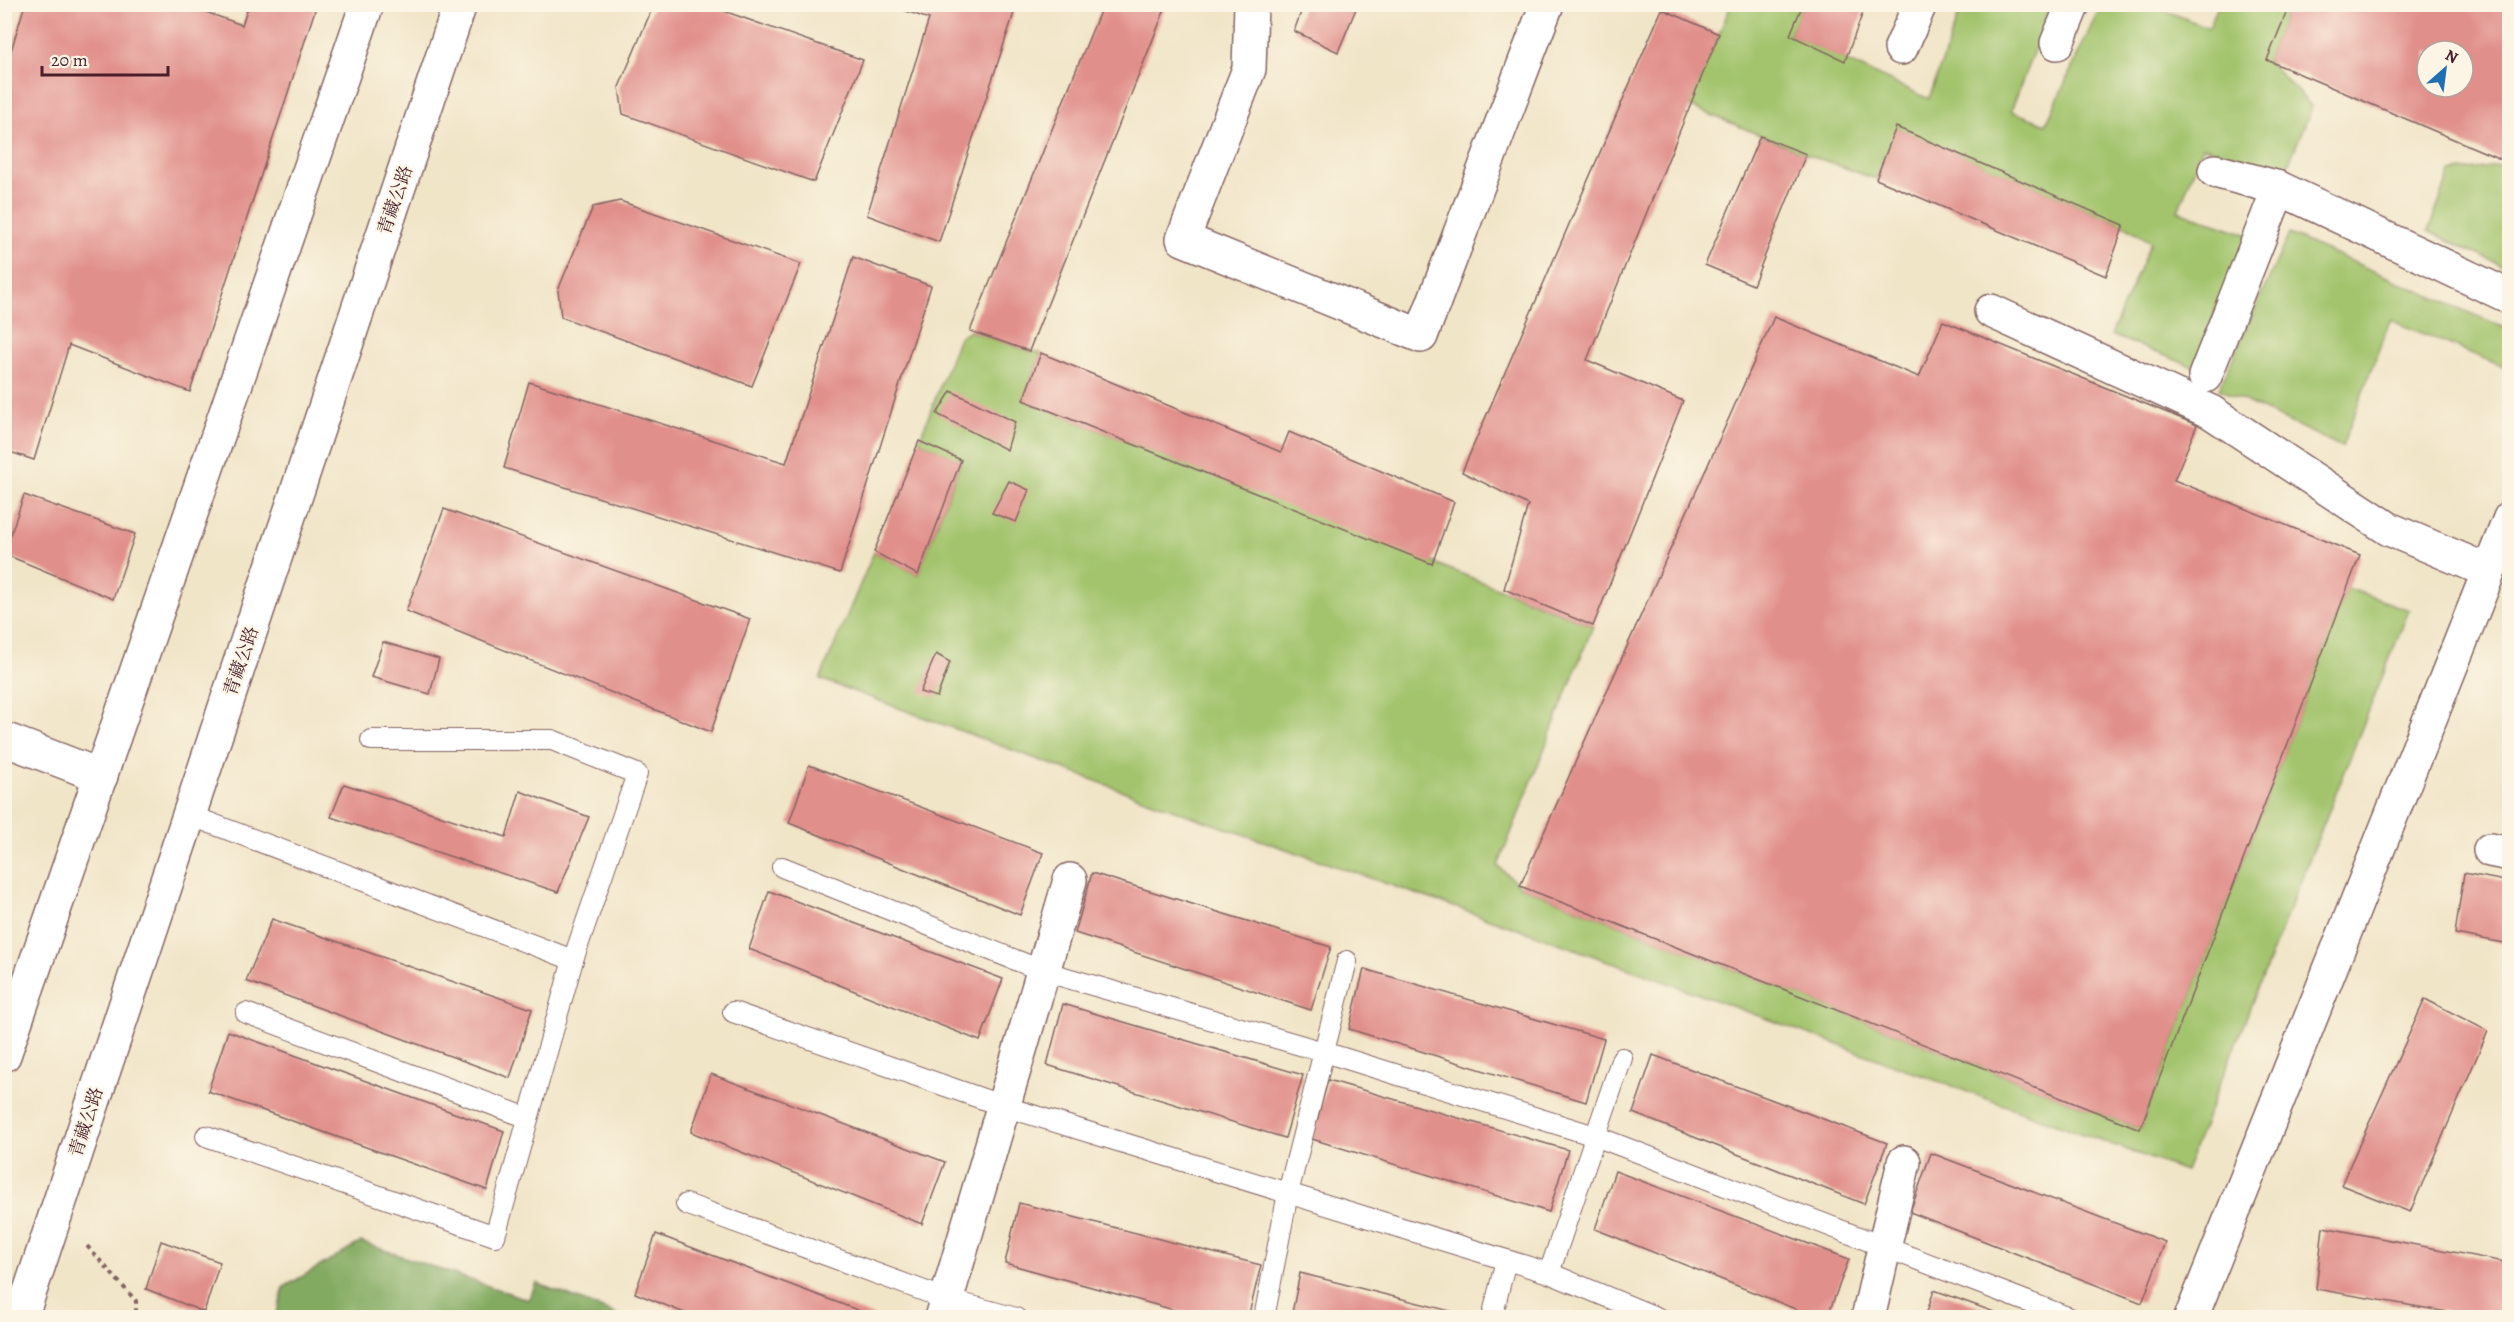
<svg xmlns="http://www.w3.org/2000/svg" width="2514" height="1322" font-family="Alegreya,'Noto Serif SC',serif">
	<rect width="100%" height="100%" fill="#fcf5e5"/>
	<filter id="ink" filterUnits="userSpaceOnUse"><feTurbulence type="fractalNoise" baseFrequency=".0167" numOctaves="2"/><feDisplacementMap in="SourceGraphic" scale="12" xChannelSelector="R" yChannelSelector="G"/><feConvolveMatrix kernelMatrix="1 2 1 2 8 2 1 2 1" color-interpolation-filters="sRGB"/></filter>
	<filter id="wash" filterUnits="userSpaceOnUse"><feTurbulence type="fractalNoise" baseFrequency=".008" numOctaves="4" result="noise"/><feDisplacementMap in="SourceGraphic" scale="24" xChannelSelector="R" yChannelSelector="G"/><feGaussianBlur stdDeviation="1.35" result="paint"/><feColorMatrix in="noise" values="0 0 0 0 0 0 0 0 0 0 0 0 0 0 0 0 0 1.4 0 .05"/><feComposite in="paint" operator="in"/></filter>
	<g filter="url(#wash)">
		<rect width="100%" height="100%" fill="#f1e5c8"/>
		<g fill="#a3c46d" stroke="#76724c" stroke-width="1.5">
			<path d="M 2290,4 L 2267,60 L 2312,107 L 2286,170 L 2203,147 L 2178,211 L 2249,235 L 2194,367 L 2111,335 L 2151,242 L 2124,225 L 1897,128 L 1876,179 L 1806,154 L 1689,106 L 1731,5 L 1803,5 L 1790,35 L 1929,99 L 1962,5 L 2051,5 L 2011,111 L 2046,124 L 2101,5 L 2152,5 L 2209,28 L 2218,5 Z"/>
			<path d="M 2509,164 L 2509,269 L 2428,231 L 2450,173 Z"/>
			<path d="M 2289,234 L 2509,330 L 2509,347 L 2502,366 L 2390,320 L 2342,447 L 2219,389 Z"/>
			<path d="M 970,331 L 1029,351 L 1041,353 L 1023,400 L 1593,626 L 1498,866 L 1520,886 L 2140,1129 L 2347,588 L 2409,610 L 2185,1171 L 1550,940 L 1199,819 L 820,679 L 874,552 L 918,575 L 961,461 L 919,441 L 959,337 Z"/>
		</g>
		<path fill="#82aa60" stroke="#666446" stroke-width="1.5" d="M 361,1242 L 529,1300 L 536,1283 L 618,1315 L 617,1318 L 276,1317 L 284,1287 Z"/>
		<g id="blocks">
			<g fill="#e18f8b" fill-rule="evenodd">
				<path d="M 25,4 L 183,4 L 242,25 L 249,4 L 317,4 L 190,392 L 69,345 L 34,460 L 4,450 L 4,74 Z"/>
				<path d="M 654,4 L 704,4 L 863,60 L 814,182 L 623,114 L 619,87 Z"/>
				<path d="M 1017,4 L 939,242 L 867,215 L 929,19 L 886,4 Z"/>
				<path d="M 1103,4 L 1167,4 L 1029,351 L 970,331 Z"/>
				<path d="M 1304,4 L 1358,4 L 1338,52 L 1294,31 Z"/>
				<path d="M 1803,4 L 1866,4 L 1845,61 L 1790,35 Z"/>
				<path d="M 2290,4 L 2510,4 L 2510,163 L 2267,60 ZM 2427,51 L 2463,51 L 2463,87 L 2427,87 Z"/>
				<path d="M 1662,9 L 1719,34 L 1587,360 L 1683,401 L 1593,626 L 1504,589 L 1528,505 L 1462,472 Z"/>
				<path d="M 1896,127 L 2124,225 L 2106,276 L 1876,179 Z"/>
				<path d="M 1760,136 L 1806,154 L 1753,285 L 1705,265 Z"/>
				<path d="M 620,201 L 801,264 L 752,386 L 561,317 L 558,290 L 593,207 Z"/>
				<path d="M 853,257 L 931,286 L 840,573 L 504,468 L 529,382 L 786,463 Z"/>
				<path d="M 1774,317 L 1919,377 L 1943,321 L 2197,425 L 2174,480 L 2360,555 L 2140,1129 L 1520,886 Z"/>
				<path d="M 1041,353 L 1281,452 L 1289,432 L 1454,502 L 1432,564 L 1023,400 Z"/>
				<path d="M 951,391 L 1015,422 L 1007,450 L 937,414 Z"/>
				<path d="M 919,441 L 961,460 L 918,575 L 874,552 Z"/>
				<path d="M 1009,481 L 1029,490 L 1016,522 L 992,513 Z"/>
				<path d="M 24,495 L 135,534 L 113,599 L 4,554 Z"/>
				<path d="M 444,509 L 750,619 L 711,732 L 406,611 Z"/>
				<path d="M 383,642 L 439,659 L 430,694 L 371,677 Z"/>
				<path d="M 936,654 L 950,662 L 937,697 L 920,692 Z"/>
				<path d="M 809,765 L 1043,853 L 1020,915 L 789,823 Z"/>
				<path d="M 344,784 L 506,837 L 520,791 L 589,817 L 558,892 L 331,817 Z"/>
				<path d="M 1092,873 L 1331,947 L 1311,1010 L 1075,933 Z"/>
				<path d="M 2464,873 L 2510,882 L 2510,944 L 2455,934 Z"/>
				<path d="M 769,891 L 1003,979 L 980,1041 L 749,949 Z"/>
				<path d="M 272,919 L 532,1009 L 510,1078 L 246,981 Z"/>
				<path d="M 1364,969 L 1604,1039 L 1586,1102 L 1349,1029 Z"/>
				<path d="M 2425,999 L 2488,1031 L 2410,1212 L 2341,1185 Z"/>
				<path d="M 1063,1004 L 1303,1075 L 1285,1138 L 1047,1065 Z"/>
				<path d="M 228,1031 L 504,1131 L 487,1190 L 208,1091 Z"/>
				<path d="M 1653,1055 L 1887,1143 L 1864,1204 L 1633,1113 Z"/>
				<path d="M 711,1074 L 945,1162 L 922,1224 L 691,1132 Z"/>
				<path d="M 1328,1080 L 1568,1150 L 1549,1212 L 1312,1139 Z"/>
				<path d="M 1931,1153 L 2165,1242 L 2142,1303 L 1910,1212 Z"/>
				<path d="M 1615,1171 L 1849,1259 L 1827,1318 L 1818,1318 L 1595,1229 Z"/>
				<path d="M 1019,1203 L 1261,1265 L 1248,1318 L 1203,1318 L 1005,1263 Z"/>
				<path d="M 2323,1227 L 2510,1263 L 2510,1318 L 2482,1318 L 2316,1289 Z"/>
				<path d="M 656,1234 L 876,1317 L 876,1318 L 697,1318 L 635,1293 Z"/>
				<path d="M 161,1241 L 220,1262 L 204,1312 L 146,1289 Z"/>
				<path d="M 1300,1273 L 1474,1317 L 1474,1318 L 1291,1318 Z"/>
				<path d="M 1934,1290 L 2008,1317 L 2008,1318 L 1925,1318 Z"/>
				<path d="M 1522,1311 L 1542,1317 L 1542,1318 L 1520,1318 Z"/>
			</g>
		</g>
	</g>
	<g filter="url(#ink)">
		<use href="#blocks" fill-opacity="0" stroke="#846462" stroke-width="1.5"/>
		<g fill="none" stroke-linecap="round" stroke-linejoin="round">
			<g stroke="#846462" stroke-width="22">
				<g id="lane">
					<path d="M 189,815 L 573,960 L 637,774 L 552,740 L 371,740"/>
					<path d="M 782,867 L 1043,971 L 1324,1052 L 1595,1136 L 2070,1318"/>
					<path d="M 733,1012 L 1003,1106 L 1549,1273 L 1658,1318"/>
					<path d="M 246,1013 L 528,1118"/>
					<path d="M 206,1136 L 495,1236 L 573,960"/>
					<path d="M 686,1204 L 946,1299 L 1016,1318"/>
					<path d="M 1549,1273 L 1622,1058"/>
					<path d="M 1264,1318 L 1288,1193 L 1347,961"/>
					<path d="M 1492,1318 L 1506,1260"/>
				</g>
			</g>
			<g stroke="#846462" stroke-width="36">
				<g id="street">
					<path d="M 1251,4 L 1249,69 L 1183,239 L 1421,336 L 1547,4"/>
					<path d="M 2057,43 L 2073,4"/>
					<path d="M 1901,48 L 1920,4"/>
					<path d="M 2215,171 L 2279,188 L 2510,297"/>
					<path d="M 1991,311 L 2211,412 L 2389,529 L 2488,571"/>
					<path d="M 2205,376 L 2279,188"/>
					<path d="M 4,739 L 101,776"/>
					<path d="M 2490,850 L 2510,854"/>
					<path d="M 941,1318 L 1070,880"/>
					<path d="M 1868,1318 L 1904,1162"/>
					<path d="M 2191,1318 L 2510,518"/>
				</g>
			</g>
			<g stroke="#846462" stroke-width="36">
				<g id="highway">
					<path d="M 4,1055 L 367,4"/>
					<path d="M 21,1318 L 460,4"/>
				</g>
			</g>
			<path stroke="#846462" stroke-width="4" stroke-dasharray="4.5 4.5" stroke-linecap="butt" d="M 87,1246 L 136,1301 L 136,1318"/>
			<use href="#lane" stroke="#fff" stroke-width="20"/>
			<use href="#street" stroke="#fff" stroke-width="33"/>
			<use href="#highway" stroke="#fff" stroke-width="33"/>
		</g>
	</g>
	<g text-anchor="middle" stroke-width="4.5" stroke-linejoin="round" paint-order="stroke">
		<g font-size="18" fill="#4a1f2b" stroke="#fcf5e5">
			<text transform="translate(395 200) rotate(-71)" y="6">青藏公路</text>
			<text transform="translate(241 661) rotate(-71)" y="6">青藏公路</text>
			<text transform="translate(86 1122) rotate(-72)" y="6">青藏公路</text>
		</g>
	</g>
	<rect width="2514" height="1322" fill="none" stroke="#fcf5e5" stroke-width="24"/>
	<g transform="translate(2445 69) rotate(28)"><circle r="28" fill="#fcf5e5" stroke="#b59f9b" stroke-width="1.5"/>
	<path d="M0-4.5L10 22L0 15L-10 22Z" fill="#1f6fb2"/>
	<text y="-9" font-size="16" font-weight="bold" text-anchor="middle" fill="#4a1f2b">N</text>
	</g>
	<path d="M42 66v9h126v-9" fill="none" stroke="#4a1f2b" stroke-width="3"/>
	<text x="51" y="66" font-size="18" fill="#4a1f2b" stroke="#fcf5e5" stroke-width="4.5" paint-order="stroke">20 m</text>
</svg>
